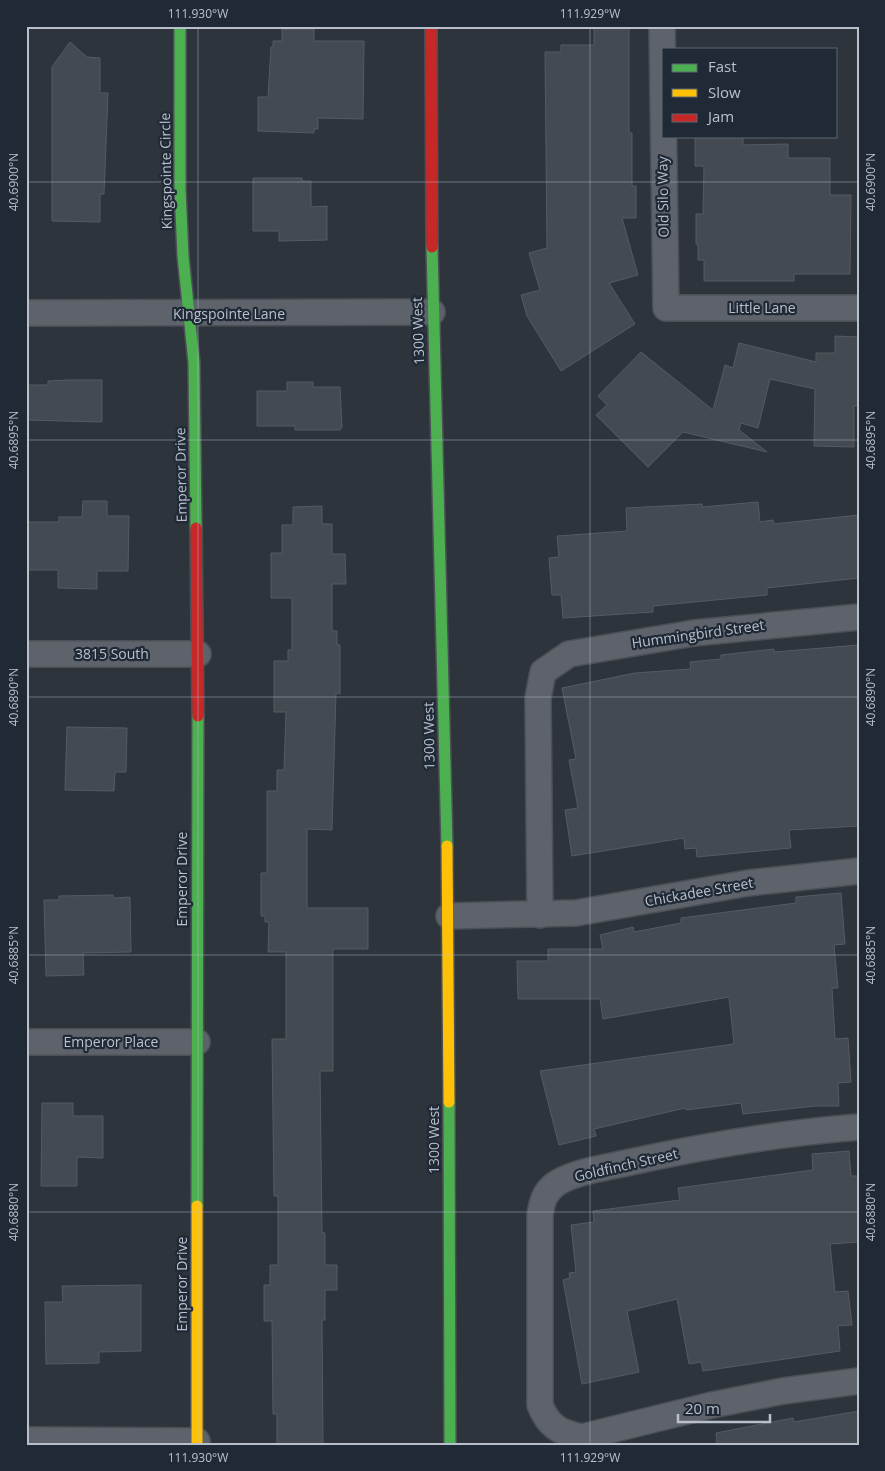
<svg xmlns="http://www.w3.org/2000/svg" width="885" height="1471" font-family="'Open Sans',sans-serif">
	<rect width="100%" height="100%" fill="#2d343c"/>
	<g fill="#444a51" stroke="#565b63">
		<path d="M 594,26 L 629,26 L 629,133 L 632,133 L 632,186 L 636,186 L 636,218 L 622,218 L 638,275 L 609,283 L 635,324 L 561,371 L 527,316 L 521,295 L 540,290 L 529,253 L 547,248 L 545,52 L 561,52 L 561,45 L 594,45 Z"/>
		<path d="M 282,29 L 314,29 L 314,41 L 364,41 L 363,119 L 318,118 L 318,129 L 314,129 L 314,133 L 258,131 L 258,97 L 268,97 L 271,47 L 273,47 L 273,41 L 282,41 Z"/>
		<path d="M 70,42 L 87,57 L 100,58 L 100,93 L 108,93 L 104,194 L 100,194 L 100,222 L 52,221 L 52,67 Z"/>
		<path d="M 695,136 L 743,136 L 743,145 L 788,144 L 788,158 L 830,158 L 830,195 L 851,195 L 850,274 L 794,274 L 794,281 L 704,281 L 704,260 L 698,260 L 698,244 L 696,244 L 696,214 L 703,214 L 704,166 L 695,166 Z"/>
		<path d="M 253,178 L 302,178 L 302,181 L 311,181 L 311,207 L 327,206 L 327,240 L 279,241 L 279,231 L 253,231 Z"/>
		<path d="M 835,336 L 859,337 L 859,406 L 854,406 L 854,447 L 814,446 L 815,389 L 770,379 L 758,428 L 741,423 L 739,430 L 767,452 L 683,432 L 648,467 L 596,415 L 607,405 L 598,396 L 641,352 L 713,410 L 725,365 L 733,368 L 739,343 L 816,362 L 816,353 L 835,353 Z"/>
		<path d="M 69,380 L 102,380 L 102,422 L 26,420 L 26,385 L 48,385 L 48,381 Z"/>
		<path d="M 287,382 L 313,382 L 313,387 L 340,387 L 342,427 L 340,430 L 295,430 L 295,426 L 257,426 L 257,391 L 287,391 Z"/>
		<path d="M 83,501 L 107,501 L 107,516 L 129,516 L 128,571 L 97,571 L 97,589 L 58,588 L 58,570 L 26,570 L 26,522 L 59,522 L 59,517 L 82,517 Z"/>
		<path d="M 758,502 L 760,522 L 773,520 L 774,524 L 859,515 L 859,578 L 767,588 L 767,595 L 653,606 L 653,612 L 563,618 L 561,595 L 552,595 L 549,558 L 559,557 L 557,536 L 627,531 L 626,508 L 702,504 L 702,507 Z"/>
		<path d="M 322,506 L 322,524 L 332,524 L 332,554 L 345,554 L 346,584 L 332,584 L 332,631 L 337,631 L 337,645 L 340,645 L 340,694 L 336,693 L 332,830 L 307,829 L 307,908 L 368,908 L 368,949 L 333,949 L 333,1071 L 320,1071 L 322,1233 L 325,1233 L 325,1265 L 337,1265 L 337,1290 L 325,1290 L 325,1320 L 322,1320 L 323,1444 L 277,1445 L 277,1414 L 273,1414 L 272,1321 L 264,1321 L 264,1285 L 270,1285 L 270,1265 L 278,1265 L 278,1196 L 274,1196 L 272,1039 L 286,1039 L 286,952 L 268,952 L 269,922 L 265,922 L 265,916 L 261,916 L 261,873 L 267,873 L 267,791 L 277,791 L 277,770 L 284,770 L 286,712 L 274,712 L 274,661 L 288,661 L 288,650 L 292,650 L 292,598 L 271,598 L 271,553 L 282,553 L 282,525 L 293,525 L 293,507 Z"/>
		<path d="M 859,645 L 859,826 L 789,830 L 791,848 L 697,857 L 696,848 L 685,849 L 684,838 L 572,856 L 565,810 L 578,808 L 569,760 L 576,759 L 562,688 L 635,673 L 691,669 L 690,662 L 721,659 L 721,655 L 774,649 L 774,652 Z"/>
		<path d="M 67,727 L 127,728 L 126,772 L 115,772 L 114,791 L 65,790 Z"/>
		<path d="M 841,893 L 845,944 L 834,945 L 838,988 L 832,988 L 835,1039 L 848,1038 L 851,1082 L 838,1083 L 839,1106 L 815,1106 L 743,1114 L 741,1103 L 686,1110 L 685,1108 L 594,1129 L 596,1136 L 559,1145 L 540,1071 L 734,1044 L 729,997 L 603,1019 L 600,999 L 518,999 L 517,961 L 548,961 L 548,949 L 603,949 L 600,935 L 633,927 L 634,932 L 681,923 L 681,918 L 796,903 L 796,897 Z"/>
		<path d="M 113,895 L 113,898 L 130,897 L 131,952 L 83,953 L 84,975 L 46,976 L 44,900 L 59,900 L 59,896 Z"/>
		<path d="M 42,1103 L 73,1103 L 73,1116 L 103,1116 L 103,1158 L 77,1157 L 77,1186 L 41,1186 Z"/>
		<path d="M 849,1151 L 851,1176 L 859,1176 L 859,1242 L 830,1244 L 835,1292 L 848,1291 L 852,1325 L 838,1326 L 840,1351 L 703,1371 L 701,1362 L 689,1364 L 677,1299 L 627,1311 L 639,1372 L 582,1384 L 563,1280 L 570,1278 L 569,1273 L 576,1272 L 571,1225 L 594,1222 L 593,1211 L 680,1200 L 678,1188 L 813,1170 L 812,1154 Z"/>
		<path d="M 141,1285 L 141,1351 L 99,1352 L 99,1363 L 46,1364 L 45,1302 L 63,1302 L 62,1286 Z"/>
		<path d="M 859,1411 L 859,1445 L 717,1445 L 716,1433 L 793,1418 L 794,1422 Z"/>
	</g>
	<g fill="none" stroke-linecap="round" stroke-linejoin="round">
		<g stroke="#4c5056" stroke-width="28">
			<g id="street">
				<path d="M 662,26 L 666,308 L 859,308"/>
				<path d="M 26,313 L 432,312"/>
				<path d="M 26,654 L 198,654"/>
				<path d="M 540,915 L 538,698 L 543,672 L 569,654 L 694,633 L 859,617"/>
				<path d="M 449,916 L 576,913 L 748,883 L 859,871"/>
				<path d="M 26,1042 L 197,1042"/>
				<path d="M 859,1127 C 780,1133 703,1146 626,1163 C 604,1168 577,1171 557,1183 C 545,1191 542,1201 540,1215 L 540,1405 C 548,1426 560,1433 582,1437 L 712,1405 L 783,1391 L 859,1381"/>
				<path d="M 26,1440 L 197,1441"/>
			</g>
		</g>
		<g stroke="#4c5056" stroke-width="14">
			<g id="fast">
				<path d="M 180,26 L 180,189 L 183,256 L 194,363 L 196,528"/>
				<path d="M 432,247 L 447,846"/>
				<path d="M 449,1102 L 450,1445"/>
				<path d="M 197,1206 L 198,716"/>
			</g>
		</g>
		<g stroke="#4c5056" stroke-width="14">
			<g id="slow">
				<path d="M 447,846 L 449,1102"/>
				<path d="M 197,1445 L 197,1206"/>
			</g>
		</g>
		<g stroke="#4c5056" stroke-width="14">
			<g id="jam">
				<path d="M 431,26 L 432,247"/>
				<path d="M 196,528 L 198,716"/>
			</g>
		</g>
		<use href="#street" stroke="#5e626a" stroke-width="25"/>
		<use href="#fast" stroke="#4caf50" stroke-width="11"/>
		<use href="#slow" stroke="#ffc107" stroke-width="11"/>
		<use href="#jam" stroke="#c62828" stroke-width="11"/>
	</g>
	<path fill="none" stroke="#b9c0cc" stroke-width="1" stroke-opacity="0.45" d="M 198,26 L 198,1445M 590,26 L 590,1445M 26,182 L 859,182M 26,440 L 859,440M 26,697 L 859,697M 26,955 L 859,955M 26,1212 L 859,1212"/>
	<g text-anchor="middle" stroke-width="4.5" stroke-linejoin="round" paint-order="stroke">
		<g font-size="14" fill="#b9c0cc" stroke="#202a37">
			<text transform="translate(166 171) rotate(-91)" y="5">Kingspointe Circle</text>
			<text transform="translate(663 197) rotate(-91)" y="5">Old Silo Way</text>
			<text x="762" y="313">Little Lane</text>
			<text x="229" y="319">Kingspointe Lane</text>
			<text transform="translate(418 331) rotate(-92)" y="5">1300 West</text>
			<text transform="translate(181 475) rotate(-91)" y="5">Emperor Drive</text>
			<text transform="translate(698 634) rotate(-8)" y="5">Hummingbird Street</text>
			<text x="112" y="659">3815 South</text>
			<text transform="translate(429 736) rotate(-91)" y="5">1300 West</text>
			<text transform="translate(182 879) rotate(-90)" y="5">Emperor Drive</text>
			<text transform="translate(699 892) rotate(-10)" y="5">Chickadee Street</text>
			<text x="111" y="1047">Emperor Place</text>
			<text transform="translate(434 1140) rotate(-90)" y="5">1300 West</text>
			<text transform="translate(626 1165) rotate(-13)" y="5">Goldfinch Street</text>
			<text transform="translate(182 1284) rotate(-90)" y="5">Emperor Drive</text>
		</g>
	</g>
	<rect width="885" height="1471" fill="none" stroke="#202a37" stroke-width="55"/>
	<rect x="662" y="48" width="175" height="90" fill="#202a37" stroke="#5d6673"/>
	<rect x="672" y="64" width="25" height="8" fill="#4caf50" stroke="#5d6673"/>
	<text x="708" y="72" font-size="15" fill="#b9c0cc">Fast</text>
	<rect x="672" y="89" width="25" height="8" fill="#ffc107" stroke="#5d6673"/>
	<text x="708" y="98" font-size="15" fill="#b9c0cc">Slow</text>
	<rect x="672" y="114" width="25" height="8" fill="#c62828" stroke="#5d6673"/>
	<text x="708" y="122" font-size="15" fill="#b9c0cc">Jam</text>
	<path d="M678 1414v8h92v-8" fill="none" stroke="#b9c0cc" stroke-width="2.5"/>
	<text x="685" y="1414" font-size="15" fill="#b9c0cc" stroke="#202a37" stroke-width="4" paint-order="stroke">20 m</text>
	<rect x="28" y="28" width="830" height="1416" fill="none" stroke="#b9c0cc" stroke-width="2"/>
	<g font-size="12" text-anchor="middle" fill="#b9c0cc">
		<text x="198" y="18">111.930°W</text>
		<text x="590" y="18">111.929°W</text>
		<text transform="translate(14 182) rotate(-90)" y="4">40.6900°N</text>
		<text transform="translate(871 182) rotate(-90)" y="4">40.6900°N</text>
		<text transform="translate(14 440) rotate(-90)" y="4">40.6895°N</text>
		<text transform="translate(871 440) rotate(-90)" y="4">40.6895°N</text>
		<text transform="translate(14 697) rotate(-90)" y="4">40.6890°N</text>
		<text transform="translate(871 697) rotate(-90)" y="4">40.6890°N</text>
		<text transform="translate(14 955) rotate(-90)" y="4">40.6885°N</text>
		<text transform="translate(871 955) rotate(-90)" y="4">40.6885°N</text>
		<text transform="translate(14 1212) rotate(-90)" y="4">40.6880°N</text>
		<text transform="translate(871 1212) rotate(-90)" y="4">40.6880°N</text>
		<text x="198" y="1462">111.930°W</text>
		<text x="590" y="1462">111.929°W</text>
	</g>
</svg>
